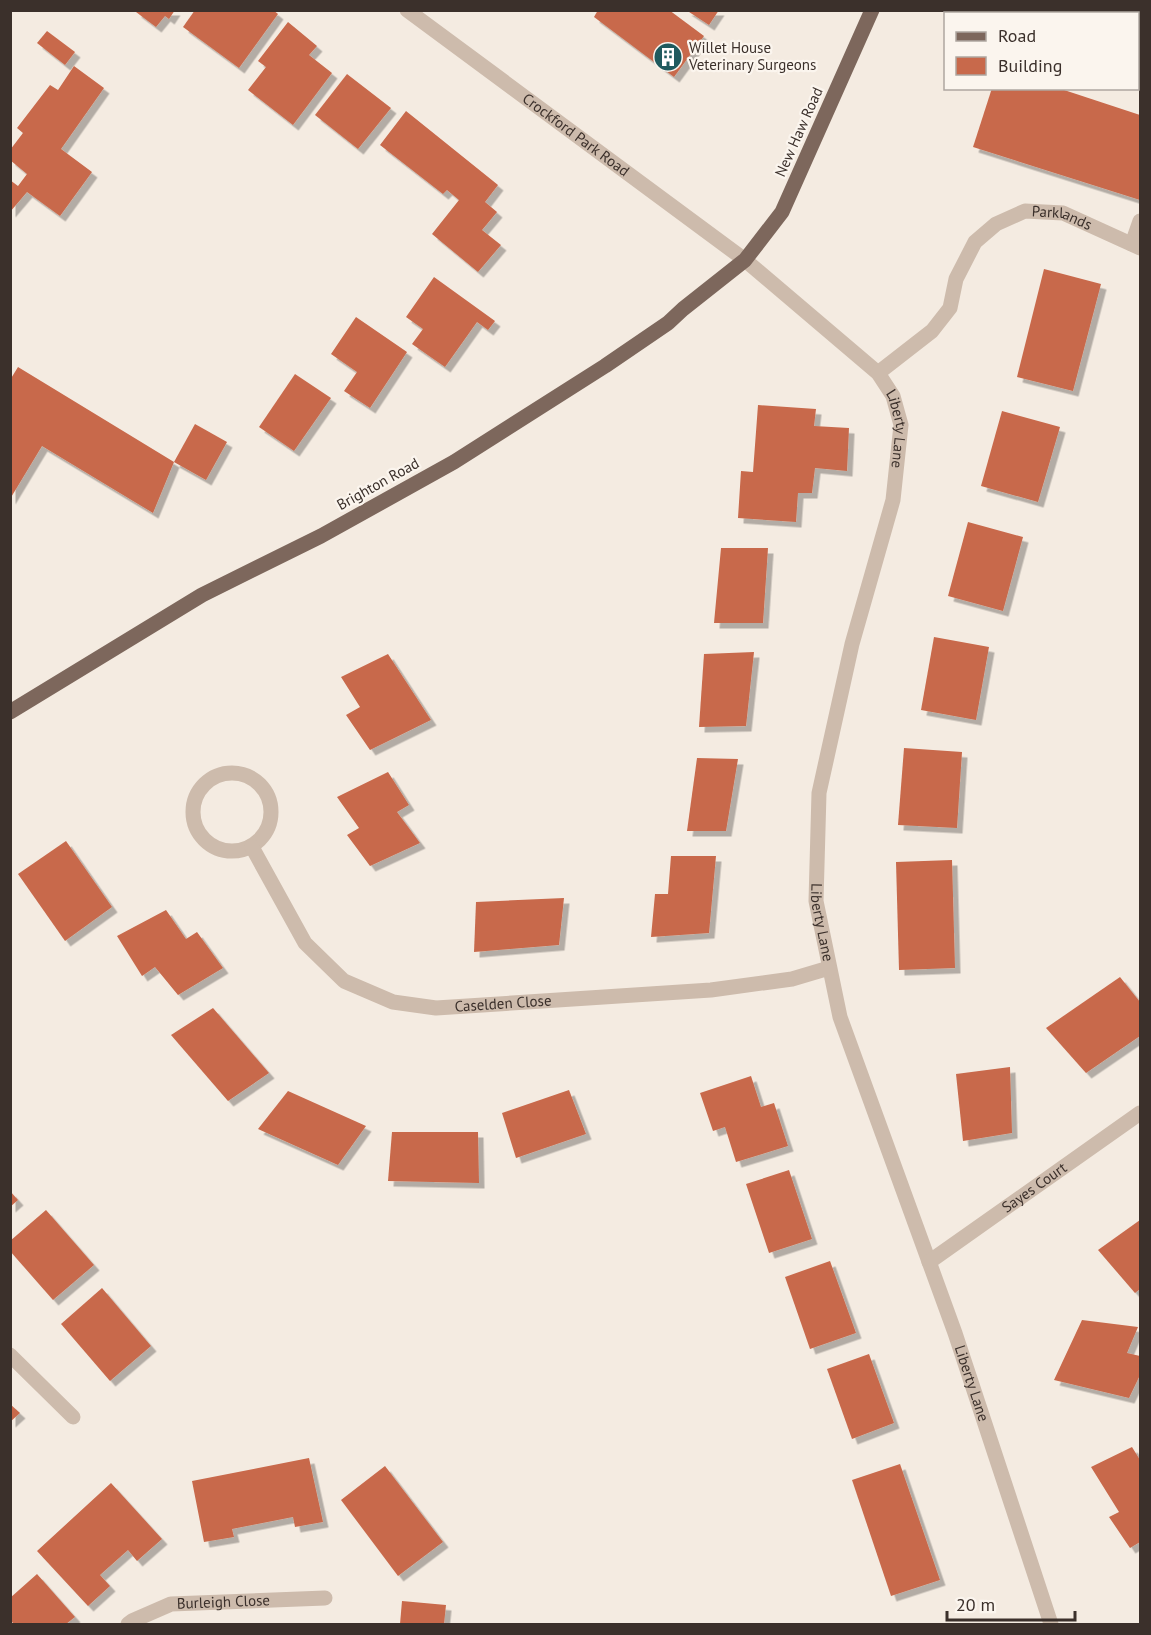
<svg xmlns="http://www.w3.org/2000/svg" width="1151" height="1635" font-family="'PT Sans',sans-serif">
	<defs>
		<filter id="shadow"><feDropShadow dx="5.5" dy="5.5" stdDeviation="0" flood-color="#0004"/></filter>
	</defs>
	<rect width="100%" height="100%" fill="#f4ebe1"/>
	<g fill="#c8694b" filter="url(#shadow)">
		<path d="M 137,10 L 175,10 L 169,19 L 165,16 L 156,27 L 136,12 Z"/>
		<path d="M 195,10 L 273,10 L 278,14 L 239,68 L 183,27 Z"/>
		<path d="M 598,10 L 669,10 L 704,36 L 674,77 L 594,17 Z"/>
		<path d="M 686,10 L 719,10 L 709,25 Z"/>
		<path d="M 1016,10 L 1083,10 L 1082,14 L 1015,14 Z"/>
		<path d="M 288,22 L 317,46 L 309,55 L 332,73 L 293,125 L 248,90 L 266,67 L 258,61 Z"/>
		<path d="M 47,31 L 75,52 L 65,65 L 37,43 Z"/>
		<path d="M 74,66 L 104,88 L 61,149 L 92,172 L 60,216 L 27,192 L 10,212 L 10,180 L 18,186 L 27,174 L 10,160 L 10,150 L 23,133 L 17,128 L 50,85 L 58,90 Z"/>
		<path d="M 347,74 L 391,108 L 358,149 L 315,115 Z"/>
		<path d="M 992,88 L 1058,88 L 1140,115 L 1140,200 L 973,147 Z"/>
		<path d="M 406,111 L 498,185 L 485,202 L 497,212 L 482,230 L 501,245 L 478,272 L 432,234 L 459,200 L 447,190 L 443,194 L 380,145 Z"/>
		<path d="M 1044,269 L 1101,284 L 1073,391 L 1017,377 Z"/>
		<path d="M 434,277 L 495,321 L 488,330 L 477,322 L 445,367 L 412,344 L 423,329 L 406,317 Z"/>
		<path d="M 356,317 L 407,352 L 370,408 L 344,391 L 357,372 L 331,354 Z"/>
		<path d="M 18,367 L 174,462 L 153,513 L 42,446 L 10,499 L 10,380 Z"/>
		<path d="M 295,374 L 331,398 L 294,451 L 259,427 Z"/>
		<path d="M 758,405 L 816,409 L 814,426 L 849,428 L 847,471 L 815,468 L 812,493 L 798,493 L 796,522 L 738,518 L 741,471 L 753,472 Z"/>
		<path d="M 1002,411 L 1060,427 L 1038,502 L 981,486 Z"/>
		<path d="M 195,424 L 227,442 L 206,480 L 174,462 Z"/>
		<path d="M 968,522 L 1023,537 L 1003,611 L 948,596 Z"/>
		<path d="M 721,548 L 768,548 L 763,623 L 714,623 Z"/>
		<path d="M 934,637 L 989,647 L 976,720 L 921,710 Z"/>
		<path d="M 754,652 L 746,726 L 699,727 L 704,654 Z"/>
		<path d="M 388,654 L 431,720 L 370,750 L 346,715 L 360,707 L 341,677 Z"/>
		<path d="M 904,748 L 962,752 L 957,828 L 898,825 Z"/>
		<path d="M 697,758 L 738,759 L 726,831 L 687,831 Z"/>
		<path d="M 388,772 L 409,805 L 397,812 L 420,843 L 370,866 L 347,835 L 359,828 L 337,797 Z"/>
		<path d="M 66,841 L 112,907 L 65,941 L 18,874 Z"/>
		<path d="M 671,856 L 716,856 L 709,933 L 651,937 L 655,894 L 668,894 Z"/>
		<path d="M 952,860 L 955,968 L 899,970 L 896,862 Z"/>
		<path d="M 564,898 L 559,945 L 474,952 L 476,902 Z"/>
		<path d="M 166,910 L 186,939 L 197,932 L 223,968 L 178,995 L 155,967 L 142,976 L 117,936 Z"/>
		<path d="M 1120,977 L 1140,1002 L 1140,1036 L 1086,1073 L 1046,1028 Z"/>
		<path d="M 213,1008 L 269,1073 L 228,1101 L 171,1035 Z"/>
		<path d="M 1010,1067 L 1012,1133 L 963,1141 L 956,1074 Z"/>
		<path d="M 751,1076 L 761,1107 L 774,1103 L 788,1146 L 736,1162 L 725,1127 L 713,1131 L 700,1093 Z"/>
		<path d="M 569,1090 L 586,1134 L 516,1158 L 502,1113 Z"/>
		<path d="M 288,1091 L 366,1126 L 338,1165 L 258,1129 Z"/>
		<path d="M 392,1132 L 478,1132 L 479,1183 L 388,1181 Z"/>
		<path d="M 789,1170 L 812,1239 L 769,1253 L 746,1184 Z"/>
		<path d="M 10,1191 L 18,1200 L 10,1207 Z"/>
		<path d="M 46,1210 L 94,1265 L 53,1300 L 10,1251 L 10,1241 Z"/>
		<path d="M 1140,1220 L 1140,1289 L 1135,1293 L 1098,1250 Z"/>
		<path d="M 830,1261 L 856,1333 L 810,1349 L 785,1277 Z"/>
		<path d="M 102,1288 L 151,1346 L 110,1381 L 61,1324 Z"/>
		<path d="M 1082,1320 L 1138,1327 L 1127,1353 L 1140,1356 L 1140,1375 L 1129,1398 L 1054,1380 Z"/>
		<path d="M 869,1354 L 894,1423 L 852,1439 L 827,1369 Z"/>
		<path d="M 10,1404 L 20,1413 L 10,1422 Z"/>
		<path d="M 1132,1447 L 1140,1460 L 1140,1542 L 1130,1548 L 1109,1517 L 1119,1512 L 1091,1467 Z"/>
		<path d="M 309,1458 L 323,1522 L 295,1527 L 293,1517 L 232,1529 L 234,1537 L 204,1542 L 192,1481 Z"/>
		<path d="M 900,1464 L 940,1580 L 891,1596 L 852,1480 Z"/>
		<path d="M 385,1466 L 443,1542 L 398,1576 L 341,1500 Z"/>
		<path d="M 111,1483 L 162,1539 L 137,1561 L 128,1550 L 100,1575 L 110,1586 L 88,1606 L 37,1551 Z"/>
		<path d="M 37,1574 L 75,1617 L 66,1624 L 14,1624 L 10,1620 L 10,1598 Z"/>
		<path d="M 402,1601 L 446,1605 L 444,1624 L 400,1624 Z"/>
	</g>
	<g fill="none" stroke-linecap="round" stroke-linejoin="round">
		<g stroke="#cdbbac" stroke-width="15">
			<path id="s1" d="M 407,10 L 745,260 L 878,373 L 893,396 L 901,425 L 893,500 L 852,644 L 819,793 L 816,901 L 840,1017 L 955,1333 L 1051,1624"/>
			<path d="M 1132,244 L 1140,221"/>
			<path id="s2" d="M 878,373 L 932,331 L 950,308 L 956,279 L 975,242 L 996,224 L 1025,211 L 1063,213 L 1140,248"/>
			<circle cx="232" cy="812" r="39"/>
			<path id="s3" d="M 252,847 L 305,943 L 344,981 L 393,1002 L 436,1008 L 711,990 L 792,979 L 829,968"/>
			<path id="s4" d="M 929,1262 L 1140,1113"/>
			<path d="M 10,1355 L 73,1417"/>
			<path id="s5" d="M 128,1624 L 132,1621 L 171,1604 L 325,1598"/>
		</g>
		<path stroke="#7d675c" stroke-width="15" d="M 10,712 L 202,595 L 321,536 L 454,462 L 605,366 L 668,323 L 683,309 L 745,260 L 782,212 L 872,10"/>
	</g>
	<defs>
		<g id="building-disc" transform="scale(1.5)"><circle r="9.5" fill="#1f5a5e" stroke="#fbf5ee"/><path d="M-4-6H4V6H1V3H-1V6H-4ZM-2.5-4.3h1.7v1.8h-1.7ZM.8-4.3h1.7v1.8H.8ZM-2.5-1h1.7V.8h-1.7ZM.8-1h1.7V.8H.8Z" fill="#fff"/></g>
	</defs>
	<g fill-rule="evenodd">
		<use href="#building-disc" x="668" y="57"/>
	</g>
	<g text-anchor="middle" stroke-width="4.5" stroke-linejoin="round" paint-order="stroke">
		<g font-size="15" fill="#3b302b" stroke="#fbf5ee" text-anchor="start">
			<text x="689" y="53">Willet House<tspan x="689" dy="17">Veterinary Surgeons</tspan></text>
		</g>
		<g font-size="15" fill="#3b302b" stroke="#fbf5ee">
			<text transform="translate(799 132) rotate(-66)" y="5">New Haw Road</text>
			<text dy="5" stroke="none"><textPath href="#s1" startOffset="210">Crockford Park Road</textPath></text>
			<text dy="5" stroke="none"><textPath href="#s2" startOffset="266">Parklands</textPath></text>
			<text dy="5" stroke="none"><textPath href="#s1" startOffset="656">Liberty Lane</textPath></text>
			<text transform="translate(378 484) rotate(-29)" y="5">Brighton Road</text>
			<text dy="5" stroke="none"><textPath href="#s1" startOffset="1160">Liberty Lane</textPath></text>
			<text dy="5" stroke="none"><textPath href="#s3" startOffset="328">Caselden Close</textPath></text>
			<text dy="5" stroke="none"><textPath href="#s4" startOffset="129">Sayes Court</textPath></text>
			<text dy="5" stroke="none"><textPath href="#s1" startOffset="1646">Liberty Lane</textPath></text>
			<text dy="5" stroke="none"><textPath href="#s5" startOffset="100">Burleigh Close</textPath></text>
		</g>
	</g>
	<rect width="1151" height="1635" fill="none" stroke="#3b302b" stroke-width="24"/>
	<rect x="944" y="12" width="195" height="78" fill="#fbf5ee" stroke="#aea6a0" stroke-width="1.5"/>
	<rect x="956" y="32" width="30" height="9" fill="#7d675c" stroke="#aea6a0" stroke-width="1.5"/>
	<text x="998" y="42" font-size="18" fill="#3b302b">Road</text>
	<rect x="956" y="57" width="30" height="18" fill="#c8694b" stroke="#aea6a0" stroke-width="1.5"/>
	<text x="998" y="72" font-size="18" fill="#3b302b">Building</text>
	<path d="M947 1611v9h128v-9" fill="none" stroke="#3b302b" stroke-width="3"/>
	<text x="956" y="1611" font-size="18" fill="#3b302b" stroke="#fbf5ee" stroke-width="4.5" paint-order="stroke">20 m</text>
</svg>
